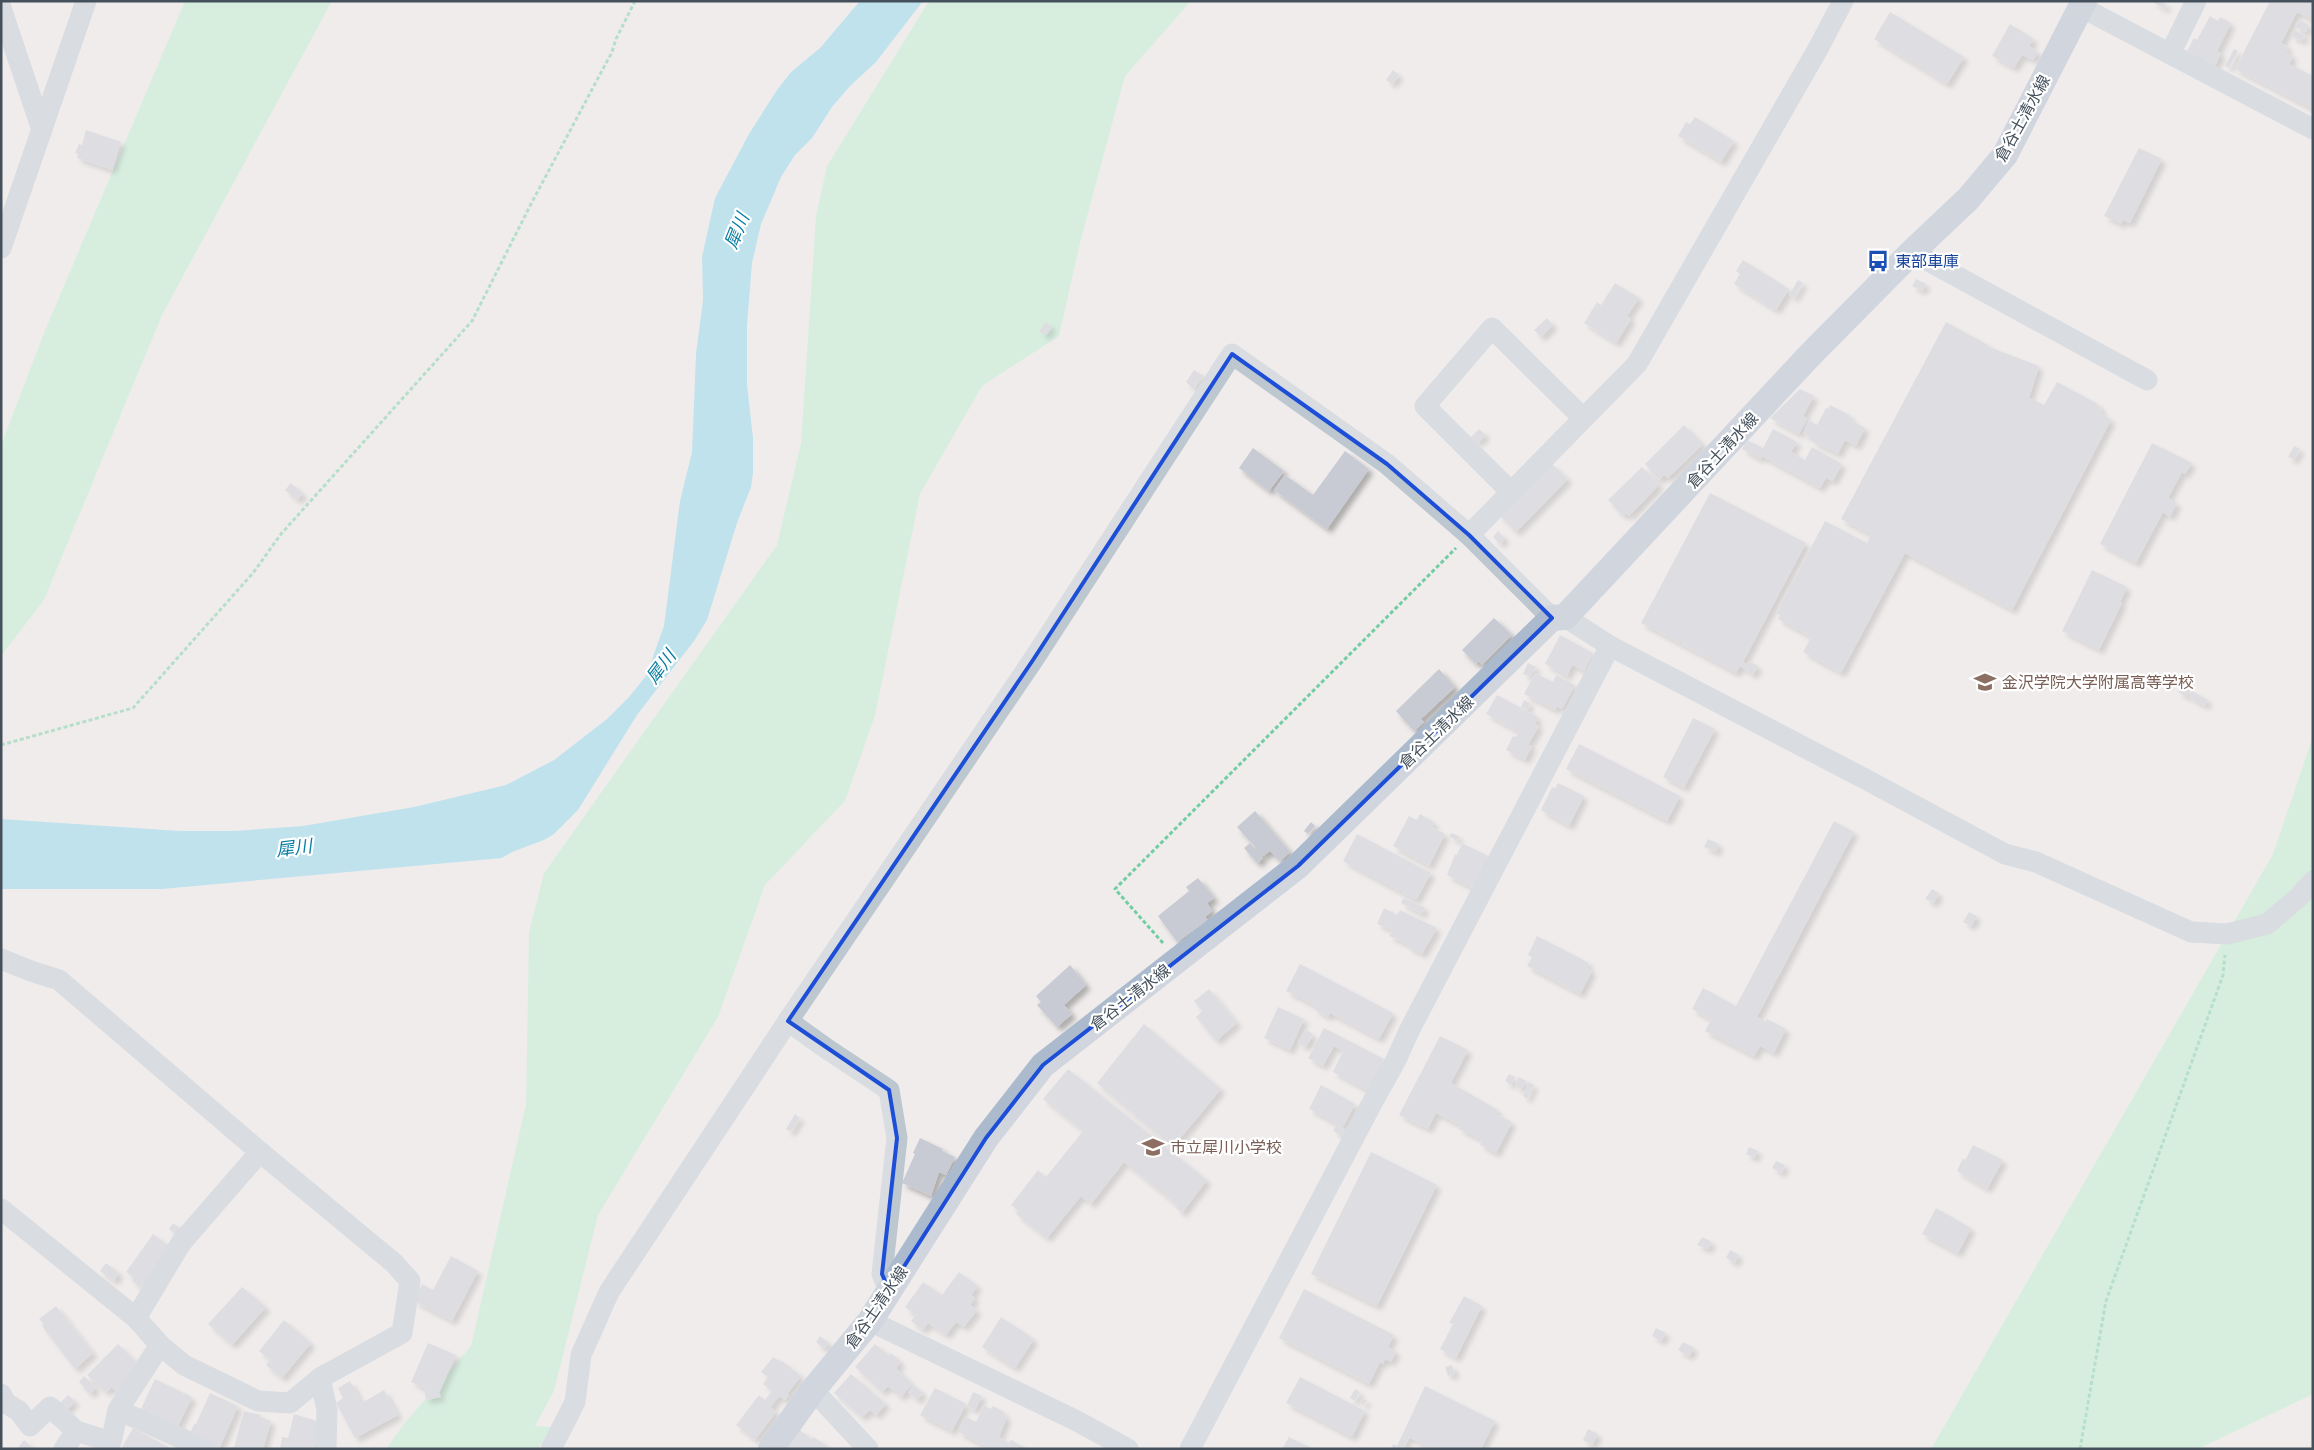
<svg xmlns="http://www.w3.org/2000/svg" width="2314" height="1450" font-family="Quicksand,'Noto Sans JP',sans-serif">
	<defs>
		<filter id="shadow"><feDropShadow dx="4.5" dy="4.5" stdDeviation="2.5" flood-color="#0004"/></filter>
	</defs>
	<rect width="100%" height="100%" fill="#f0ecec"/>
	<g fill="#b8f0cf">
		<path d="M 185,1 L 332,1 L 162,315 L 44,600 L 1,656 L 1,445 L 46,328 Z"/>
		<path d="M 929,1 L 1191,1 L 1125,76 L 1081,239 L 1059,336 L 982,386 L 920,494 L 875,716 L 845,801 L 765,885 L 718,1017 L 598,1215 L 554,1391 L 535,1426 L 552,1427 L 538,1449 L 386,1449 L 403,1425 L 471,1346 L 526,1104 L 529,932 L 544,873 L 777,545 L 801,443 L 816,216 L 827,166 Z"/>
		<path d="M 2313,736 L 2313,1394 L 2198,1449 L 1931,1449 L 2273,854 Z"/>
	</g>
	<path fill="#84d5ee" d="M 860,1 L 923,1 L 876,62 L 850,86 L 832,107 L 812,138 L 795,155 L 781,177 L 761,224 L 752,263 L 747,325 L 747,384 L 753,438 L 753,473 L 751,487 L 737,523 L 707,620 L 694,641 L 637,715 L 578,810 L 554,834 L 544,840 L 512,852 L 502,858 L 162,889 L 1,889 L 1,819 L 180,831 L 235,831 L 303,826 L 414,807 L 506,785 L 554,760 L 607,719 L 629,697 L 646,676 L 664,626 L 680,501 L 692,452 L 696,354 L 703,300 L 702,257 L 715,198 L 749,134 L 777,90 L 791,72 L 820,48 Z"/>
	<g fill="#c8cbd3" filter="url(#shadow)">
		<path d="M 2151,1 L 2160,1 L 2167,5 L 2165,9 Z"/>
		<path d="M 2270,1 L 2313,1 L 2313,20 L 2297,12 L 2281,43 L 2288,47 L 2286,52 L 2293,56 L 2289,64 L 2313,76 L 2313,109 L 2235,69 Z"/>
		<path d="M 1890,12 L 1964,57 L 1947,84 L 1874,39 Z"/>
		<path d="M 2210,16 L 2218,21 L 2220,17 L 2231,23 L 2217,51 L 2221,54 L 2214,68 L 2194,57 L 2196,55 L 2187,51 L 2194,38 L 2197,40 Z"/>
		<path d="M 2299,20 L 2309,25 L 2306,32 L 2295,27 Z"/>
		<path d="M 2010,24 L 2034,39 L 2029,46 L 2038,52 L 2033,60 L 2022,55 L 2014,68 L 1992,56 Z"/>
		<path d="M 2294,30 L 2305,35 L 2302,41 L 2291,36 Z"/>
		<path d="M 2234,49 L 2238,51 L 2229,68 L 2225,66 Z"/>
		<path d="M 1393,70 L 1399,75 L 1392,84 L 1386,80 Z"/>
		<path d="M 1695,117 L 1734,141 L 1721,162 L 1678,136 L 1686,122 L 1690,124 Z"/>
		<path d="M 86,130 L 121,142 L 112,170 L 77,158 L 78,154 L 75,153 L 79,144 L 82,145 Z"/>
		<path d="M 2139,148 L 2162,159 L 2130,223 L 2123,220 L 2121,224 L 2104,216 Z"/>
		<path d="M 1743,260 L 1789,289 L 1776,310 L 1734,284 L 1740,274 L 1736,271 Z"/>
		<path d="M 1916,279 L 1926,284 L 1922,291 L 1912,286 Z"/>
		<path d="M 1798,280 L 1803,283 L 1794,298 L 1789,295 Z"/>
		<path d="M 1615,283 L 1639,298 L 1627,316 L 1631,319 L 1616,343 L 1584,323 L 1597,302 L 1601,305 Z"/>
		<path d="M 1547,318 L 1553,325 L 1541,337 L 1534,330 Z"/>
		<path d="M 1046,322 L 1052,327 L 1045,336 L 1039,331 Z"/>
		<path d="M 1946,322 L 1988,345 L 1987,346 L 2039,366 L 2029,398 L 2044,405 L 2057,382 L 2098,404 L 2102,413 L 2111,420 L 2012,610 L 1905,553 L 1841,673 L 1803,652 L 1811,637 L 1778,619 L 1780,615 L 1776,613 L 1825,521 L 1867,543 L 1871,535 L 1841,519 Z"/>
		<path d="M 1194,370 L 1204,376 L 1194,389 L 1186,382 Z"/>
		<path d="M 1800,389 L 1814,396 L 1803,416 L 1807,419 L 1799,434 L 1770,418 Z"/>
		<path d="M 1830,405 L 1851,416 L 1849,419 L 1865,428 L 1856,446 L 1845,440 L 1838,454 L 1812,441 L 1814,439 L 1803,433 L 1809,420 L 1817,425 L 1826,408 L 1828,409 Z"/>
		<path d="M 1684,425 L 1703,444 L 1668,478 L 1664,475 L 1659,480 L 1645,464 Z"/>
		<path d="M 1479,429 L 1486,435 L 1477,443 L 1471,437 Z"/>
		<path d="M 1773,429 L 1797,442 L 1791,452 L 1805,460 L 1812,447 L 1842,464 L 1833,481 L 1826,478 L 1820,488 L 1762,456 L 1760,459 L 1742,449 L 1747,440 L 1763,448 Z"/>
		<path d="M 2152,443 L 2192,463 L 2185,474 L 2182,472 L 2168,498 L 2177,503 L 2170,517 L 2163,512 L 2136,563 L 2100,544 Z"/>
		<path d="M 2294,446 L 2300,449 L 2294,460 L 2288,457 Z"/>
		<path d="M 1253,448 L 1284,471 L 1269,491 L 1239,468 Z"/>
		<path d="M 1345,451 L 1369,469 L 1327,529 L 1274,490 L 1285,475 L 1313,495 Z"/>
		<path d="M 1551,463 L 1568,479 L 1516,532 L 1499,515 Z"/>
		<path d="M 1642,467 L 1659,485 L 1629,516 L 1626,513 L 1623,516 L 1608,500 Z"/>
		<path d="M 291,483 L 303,494 L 297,500 L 285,490 Z"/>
		<path d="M 1710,493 L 1806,543 L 1743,662 L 1747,664 L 1749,661 L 1758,666 L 1753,675 L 1740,666 L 1736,673 L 1641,623 Z"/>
		<path d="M 1498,531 L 1505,539 L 1500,544 L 1493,537 Z"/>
		<path d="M 2092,570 L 2127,587 L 2120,602 L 2122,603 L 2099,650 L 2062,631 Z"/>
		<path d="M 1494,618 L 1512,635 L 1482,665 L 1478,661 L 1476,664 L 1462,650 Z"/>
		<path d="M 1560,635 L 1593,653 L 1584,671 L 1572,665 L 1567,676 L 1545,664 Z"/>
		<path d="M 1528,663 L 1536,667 L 1530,677 L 1523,674 Z"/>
		<path d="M 1439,669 L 1455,687 L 1421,719 L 1424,722 L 1414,731 L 1396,711 Z"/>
		<path d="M 1535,673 L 1553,682 L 1556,675 L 1575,685 L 1562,709 L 1557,706 L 1555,710 L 1524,694 Z"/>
		<path d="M 2181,685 L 2190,690 L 2187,697 L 2178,692 Z"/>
		<path d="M 2192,691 L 2208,700 L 2205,706 L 2189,697 Z"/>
		<path d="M 1497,695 L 1538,717 L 1535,724 L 1539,726 L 1528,745 L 1532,746 L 1525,760 L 1506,750 L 1513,736 L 1516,737 L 1519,732 L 1486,714 Z"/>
		<path d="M 1524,700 L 1530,703 L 1527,710 L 1521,707 Z"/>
		<path d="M 1693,718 L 1715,729 L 1684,788 L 1663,777 Z"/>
		<path d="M 1579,744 L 1680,796 L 1667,821 L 1566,769 Z"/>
		<path d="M 1558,783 L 1584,796 L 1569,826 L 1541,810 L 1552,787 L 1555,788 Z"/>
		<path d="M 1255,811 L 1290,852 L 1280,861 L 1270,851 L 1263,856 L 1237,827 Z"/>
		<path d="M 1420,814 L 1434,822 L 1432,827 L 1445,834 L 1429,866 L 1393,846 L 1409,816 L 1417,820 Z"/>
		<path d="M 1834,821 L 1854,832 L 1757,1017 L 1765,1022 L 1767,1019 L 1786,1029 L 1774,1053 L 1760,1046 L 1754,1056 L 1705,1031 L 1711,1020 L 1692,1009 L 1703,988 L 1736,1006 Z"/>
		<path d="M 1311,822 L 1315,826 L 1308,834 L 1304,831 Z"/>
		<path d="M 1452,833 L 1460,837 L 1457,841 L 1449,836 Z"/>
		<path d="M 1357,834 L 1431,873 L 1416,900 L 1343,861 Z"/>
		<path d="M 1708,839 L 1719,844 L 1716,852 L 1704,847 Z"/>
		<path d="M 1250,843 L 1263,858 L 1257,863 L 1244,848 Z"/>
		<path d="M 1462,843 L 1488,856 L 1472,888 L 1447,875 L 1455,854 L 1457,855 Z"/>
		<path d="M 1198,878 L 1214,898 L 1207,903 L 1212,911 L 1205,917 L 1208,920 L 1177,942 L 1158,916 L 1189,891 L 1186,887 Z"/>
		<path d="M 1932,889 L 1939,893 L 1934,903 L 1925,899 Z"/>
		<path d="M 1404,898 L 1425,908 L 1422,914 L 1401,903 Z"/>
		<path d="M 1384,908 L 1397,915 L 1400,910 L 1437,928 L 1422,954 L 1408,947 L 1409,945 L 1389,936 L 1392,930 L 1377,924 Z"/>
		<path d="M 1969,912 L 1977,916 L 1971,926 L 1963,922 Z"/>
		<path d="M 1537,936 L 1589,963 L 1587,968 L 1592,971 L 1580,994 L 1527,966 L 1532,957 L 1528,955 Z"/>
		<path d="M 1300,964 L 1393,1013 L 1379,1039 L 1330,1013 L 1328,1017 L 1314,1009 L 1316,1006 L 1286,991 Z"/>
		<path d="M 1070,965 L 1086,985 L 1064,1005 L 1072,1014 L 1057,1027 L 1037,1005 L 1041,1002 L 1036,996 Z"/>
		<path d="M 1209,989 L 1237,1023 L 1216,1041 L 1196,1017 L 1202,1011 L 1194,1001 Z"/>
		<path d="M 1278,1007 L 1304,1019 L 1290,1050 L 1264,1038 Z"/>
		<path d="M 1144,1024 L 1221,1089 L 1173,1147 L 1097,1083 Z"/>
		<path d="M 1324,1028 L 1384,1059 L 1367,1090 L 1333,1072 L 1343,1051 L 1334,1046 L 1323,1066 L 1308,1058 Z"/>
		<path d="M 1306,1030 L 1313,1034 L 1306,1047 L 1298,1043 Z"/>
		<path d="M 1440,1036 L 1468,1050 L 1451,1083 L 1498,1110 L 1496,1114 L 1512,1122 L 1496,1153 L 1480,1145 L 1482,1140 L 1459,1129 L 1461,1126 L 1436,1113 L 1428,1129 L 1399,1115 Z"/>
		<path d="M 1068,1069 L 1207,1180 L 1182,1213 L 1176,1208 L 1177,1205 L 1124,1162 L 1091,1204 L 1081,1196 L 1047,1238 L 1016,1214 L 1019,1211 L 1011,1205 L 1038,1170 L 1046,1177 L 1083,1131 L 1043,1099 Z"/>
		<path d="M 1509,1074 L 1515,1077 L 1511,1085 L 1505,1081 Z"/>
		<path d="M 1519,1077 L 1526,1081 L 1521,1089 L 1515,1086 Z"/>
		<path d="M 1529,1082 L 1534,1085 L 1527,1099 L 1523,1096 Z"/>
		<path d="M 1321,1085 L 1355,1104 L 1343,1127 L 1309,1109 Z"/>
		<path d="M 795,1114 L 800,1118 L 791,1132 L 786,1129 Z"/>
		<path d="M 1336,1125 L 1347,1131 L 1344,1136 L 1333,1131 Z"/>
		<path d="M 920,1138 L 943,1149 L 942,1151 L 955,1157 L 946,1175 L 939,1172 L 931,1196 L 902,1183 L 915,1154 L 913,1153 Z"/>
		<path d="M 1973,1145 L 2003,1160 L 1987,1189 L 1957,1171 L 1963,1158 L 1965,1160 Z"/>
		<path d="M 1749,1147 L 1758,1151 L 1754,1158 L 1746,1154 Z"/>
		<path d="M 1371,1152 L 1437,1185 L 1377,1306 L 1311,1274 Z"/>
		<path d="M 1776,1161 L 1785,1165 L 1782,1173 L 1772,1168 Z"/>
		<path d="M 1936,1208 L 1971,1228 L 1958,1253 L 1922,1234 Z"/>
		<path d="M 173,1223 L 184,1231 L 179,1237 L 169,1229 Z"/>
		<path d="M 153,1234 L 172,1248 L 145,1290 L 132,1281 L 134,1278 L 126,1272 Z"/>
		<path d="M 1702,1237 L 1712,1242 L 1708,1249 L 1697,1245 Z"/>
		<path d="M 1730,1250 L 1739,1255 L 1735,1263 L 1726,1258 Z"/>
		<path d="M 451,1256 L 478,1271 L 452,1321 L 414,1301 L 422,1284 L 433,1290 Z"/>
		<path d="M 106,1263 L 119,1273 L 114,1281 L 100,1271 Z"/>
		<path d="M 959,1272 L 978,1286 L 971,1295 L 975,1298 L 970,1305 L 977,1310 L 964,1327 L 956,1322 L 946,1335 L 928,1323 L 923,1330 L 911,1321 L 916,1315 L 905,1307 L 923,1282 L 942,1295 Z"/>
		<path d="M 242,1287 L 266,1307 L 232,1345 L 208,1324 Z"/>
		<path d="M 1304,1289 L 1394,1335 L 1388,1347 L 1396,1351 L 1391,1362 L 1385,1359 L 1383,1364 L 1380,1362 L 1369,1384 L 1279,1338 Z"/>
		<path d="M 1464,1296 L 1482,1306 L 1456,1358 L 1440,1349 L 1453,1324 L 1449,1323 Z"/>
		<path d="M 56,1306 L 93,1353 L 75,1369 L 42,1326 L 44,1324 L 39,1319 Z"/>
		<path d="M 1001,1317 L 1034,1339 L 1015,1368 L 982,1347 Z"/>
		<path d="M 284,1320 L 311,1343 L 282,1378 L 266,1365 L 270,1360 L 259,1351 Z"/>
		<path d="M 1656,1328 L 1666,1333 L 1661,1341 L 1652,1336 Z"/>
		<path d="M 820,1336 L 829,1343 L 824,1349 L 816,1342 Z"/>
		<path d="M 1683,1342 L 1694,1348 L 1689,1356 L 1678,1350 Z"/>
		<path d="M 428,1343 L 456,1355 L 439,1393 L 441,1397 L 426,1400 L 424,1388 L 411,1382 Z"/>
		<path d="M 118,1344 L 140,1366 L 117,1393 L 112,1387 L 106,1392 L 87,1375 Z"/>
		<path d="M 875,1344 L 889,1355 L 891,1353 L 901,1362 L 896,1368 L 912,1384 L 901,1397 L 888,1386 L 882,1392 L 855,1367 Z"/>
		<path d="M 773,1357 L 781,1362 L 782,1361 L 801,1376 L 787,1394 L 789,1395 L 785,1400 L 779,1396 L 770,1407 L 776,1412 L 755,1440 L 736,1425 L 759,1395 L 765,1400 L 772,1391 L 763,1384 L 768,1377 L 761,1372 Z"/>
		<path d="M 1452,1365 L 1455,1374 L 1448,1376 L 1445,1367 Z"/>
		<path d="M 851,1374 L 886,1404 L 876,1415 L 870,1410 L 862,1417 L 834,1393 Z"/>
		<path d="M 84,1376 L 96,1388 L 90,1394 L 79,1382 Z"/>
		<path d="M 1300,1377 L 1365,1411 L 1352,1437 L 1286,1403 Z"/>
		<path d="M 155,1379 L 192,1397 L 177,1428 L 140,1411 Z"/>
		<path d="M 350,1381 L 362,1403 L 384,1390 L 398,1415 L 355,1438 L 336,1403 L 343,1398 L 338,1388 Z"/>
		<path d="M 914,1385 L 923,1393 L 917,1400 L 908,1392 Z"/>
		<path d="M 1425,1386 L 1495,1421 L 1481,1449 L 1431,1449 L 1409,1437 L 1403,1449 L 1391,1449 L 1393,1444 L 1397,1446 Z"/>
		<path d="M 935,1388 L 966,1404 L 952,1431 L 920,1415 Z"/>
		<path d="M 1355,1389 L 1360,1392 L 1355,1401 L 1350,1398 Z"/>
		<path d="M 973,1392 L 982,1396 L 975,1410 L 967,1406 Z"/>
		<path d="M 210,1393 L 238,1406 L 219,1449 L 189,1436 L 194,1424 L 196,1424 Z"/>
		<path d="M 68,1395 L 75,1401 L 64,1413 L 57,1406 Z"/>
		<path d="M 1363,1398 L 1367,1400 L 1364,1405 L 1360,1403 Z"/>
		<path d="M 984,1405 L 991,1409 L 993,1406 L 1004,1412 L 1003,1415 L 1007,1417 L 999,1437 L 1009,1443 L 1011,1440 L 1027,1449 L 991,1449 L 958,1432 L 966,1417 L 976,1422 Z"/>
		<path d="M 244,1411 L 261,1415 L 260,1417 L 271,1421 L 263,1449 L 230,1449 L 231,1447 L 234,1447 Z"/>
		<path d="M 294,1414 L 320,1422 L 314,1449 L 280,1449 L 282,1437 L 288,1438 Z"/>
		<path d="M 133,1428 L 172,1449 L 121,1449 Z"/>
		<path d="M 1588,1429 L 1598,1434 L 1592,1445 L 1583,1440 Z"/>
		<path d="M 800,1430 L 812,1439 L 814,1437 L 831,1449 L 787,1449 Z"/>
		<path d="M 1289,1437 L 1313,1449 L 1282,1449 Z"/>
		<path d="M 24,1440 L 34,1449 L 17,1449 Z"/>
	</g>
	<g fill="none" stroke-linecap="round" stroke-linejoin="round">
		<g stroke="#70cea2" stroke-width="3" stroke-dasharray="4 2.5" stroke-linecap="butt">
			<path d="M 1,745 L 133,708 L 253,573 L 281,534 L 472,321 L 531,204 L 612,52 L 616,39 L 635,1"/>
			<path d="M 1163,943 L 1115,889 L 1456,548"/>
			<path d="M 2080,1449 L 2106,1301 L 2223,975 L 2225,955"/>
		</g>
		<g stroke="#bcc7d0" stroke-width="21">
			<path d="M 2081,7 L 2313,129"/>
			<path d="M 1,8 L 42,130"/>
			<path d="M 2170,54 L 2196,1"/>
			<path d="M 1,248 L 86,1"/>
			<path d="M 1912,252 L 2147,380"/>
			<path d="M 1511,492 L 1425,406 L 1492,328 L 1583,418"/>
			<path d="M 1469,535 L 1637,364 L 1819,47 L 1843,1"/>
			<path d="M 1565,617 L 1610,646 L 1867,780 L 2005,854 L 2036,862 L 2191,932 L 2227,934 L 2267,924 L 2299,897 L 2313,881"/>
			<path d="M 1,959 L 31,971 L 59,980 L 260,1152 L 394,1263 L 410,1281 L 402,1333 L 320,1378 L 290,1403 L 258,1401 L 184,1365 L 160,1345"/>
			<path d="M 1,1209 L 136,1318"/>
			<path d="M 889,1290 L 882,1274 L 897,1138 L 889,1090 L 827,1049 L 788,1021 L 1033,660 L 1232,354 L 1387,464 L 1469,535 L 1552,618"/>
			<path d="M 870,1321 L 1077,1421 L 1128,1449"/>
			<path d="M 320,1378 L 327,1410 L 326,1449"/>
			<path d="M 813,1390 L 868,1449"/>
			<path d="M 1,1394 L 6,1403 L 19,1411 L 30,1426 L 50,1407 L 76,1431 L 111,1442 L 118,1410 L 160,1345 L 136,1318 L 181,1243 L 260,1152"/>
			<path d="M 118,1410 L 205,1449"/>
			<path d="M 64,1449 L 76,1431"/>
			<path d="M 551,1449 L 575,1402 L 581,1355 L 609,1292 L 788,1021"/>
			<path d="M 1190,1449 L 1371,1105 L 1396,1060 L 1409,1031 L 1610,646"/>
		</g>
		<path stroke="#abbbcd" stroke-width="26" d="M 771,1449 L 813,1390 L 870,1321 L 986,1138 L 1043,1065 L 1298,866 L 1552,618 L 1565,617 L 1811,354 L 1912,252 L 1968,199 L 2005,155 L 2084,1"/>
	</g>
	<path d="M0 0H2314V1450H0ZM 1232,354 L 1387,464 L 1469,535 L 1552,618 L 1298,866 L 1043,1065 L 986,1138 L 889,1290 L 882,1274 L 897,1138 L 889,1090 L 788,1021 L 1033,660 Z" fill="#f0ecec" fill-opacity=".55" fill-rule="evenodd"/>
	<path fill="none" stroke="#1d4ed8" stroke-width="4" stroke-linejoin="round" d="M 1232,354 L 1387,464 L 1469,535 L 1552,618 L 1298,866 L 1043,1065 L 986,1138 L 889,1290 L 882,1274 L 897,1138 L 889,1090 L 788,1021 L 1033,660 Z"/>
	<defs>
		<g id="bus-bare" transform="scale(1.725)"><path d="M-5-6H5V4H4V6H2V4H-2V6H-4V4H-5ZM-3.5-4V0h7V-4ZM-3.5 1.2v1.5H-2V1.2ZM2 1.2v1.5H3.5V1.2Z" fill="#1a4fb4" stroke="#fff" stroke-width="2.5" paint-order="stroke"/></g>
		<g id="school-bare" transform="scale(1.725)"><path d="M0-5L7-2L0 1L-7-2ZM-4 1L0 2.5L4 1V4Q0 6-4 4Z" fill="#8d6e63" stroke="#fff" stroke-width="2.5" paint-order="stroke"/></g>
	</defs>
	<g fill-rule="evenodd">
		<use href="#bus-bare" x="1878" y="261"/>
		<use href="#school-bare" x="1985" y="682"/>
		<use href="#school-bare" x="1153" y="1147"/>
	</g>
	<g text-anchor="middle" stroke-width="4.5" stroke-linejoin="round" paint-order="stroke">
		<g font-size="16" fill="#44505b" stroke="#fff">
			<text transform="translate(2022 118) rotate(-61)" y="6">倉谷土清水線</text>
			<text transform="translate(1722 450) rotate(-47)" y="6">倉谷土清水線</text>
			<text transform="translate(1436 732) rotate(-44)" y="6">倉谷土清水線</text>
			<text transform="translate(1130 997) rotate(-38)" y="6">倉谷土清水線</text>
			<text transform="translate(876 1307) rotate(-55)" y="6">倉谷土清水線</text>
		</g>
		<g font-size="16" fill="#164399" stroke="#fff" text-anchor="start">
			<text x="1895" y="267">東部車庫</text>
		</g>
		<g font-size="16" fill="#785e54" stroke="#fff" text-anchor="start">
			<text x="2002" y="688">金沢学院大学附属高等学校</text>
			<text x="1170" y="1153">市立犀川小学校</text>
		</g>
		<g font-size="18" font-style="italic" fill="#087ea2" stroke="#fff">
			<text transform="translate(737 231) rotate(-68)" y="6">犀川</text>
			<text transform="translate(661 667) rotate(-53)" y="6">犀川</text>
			<text transform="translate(294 848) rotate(-7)" y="6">犀川</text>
		</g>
	</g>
	<rect width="2314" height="1450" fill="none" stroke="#44505b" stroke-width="5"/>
</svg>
